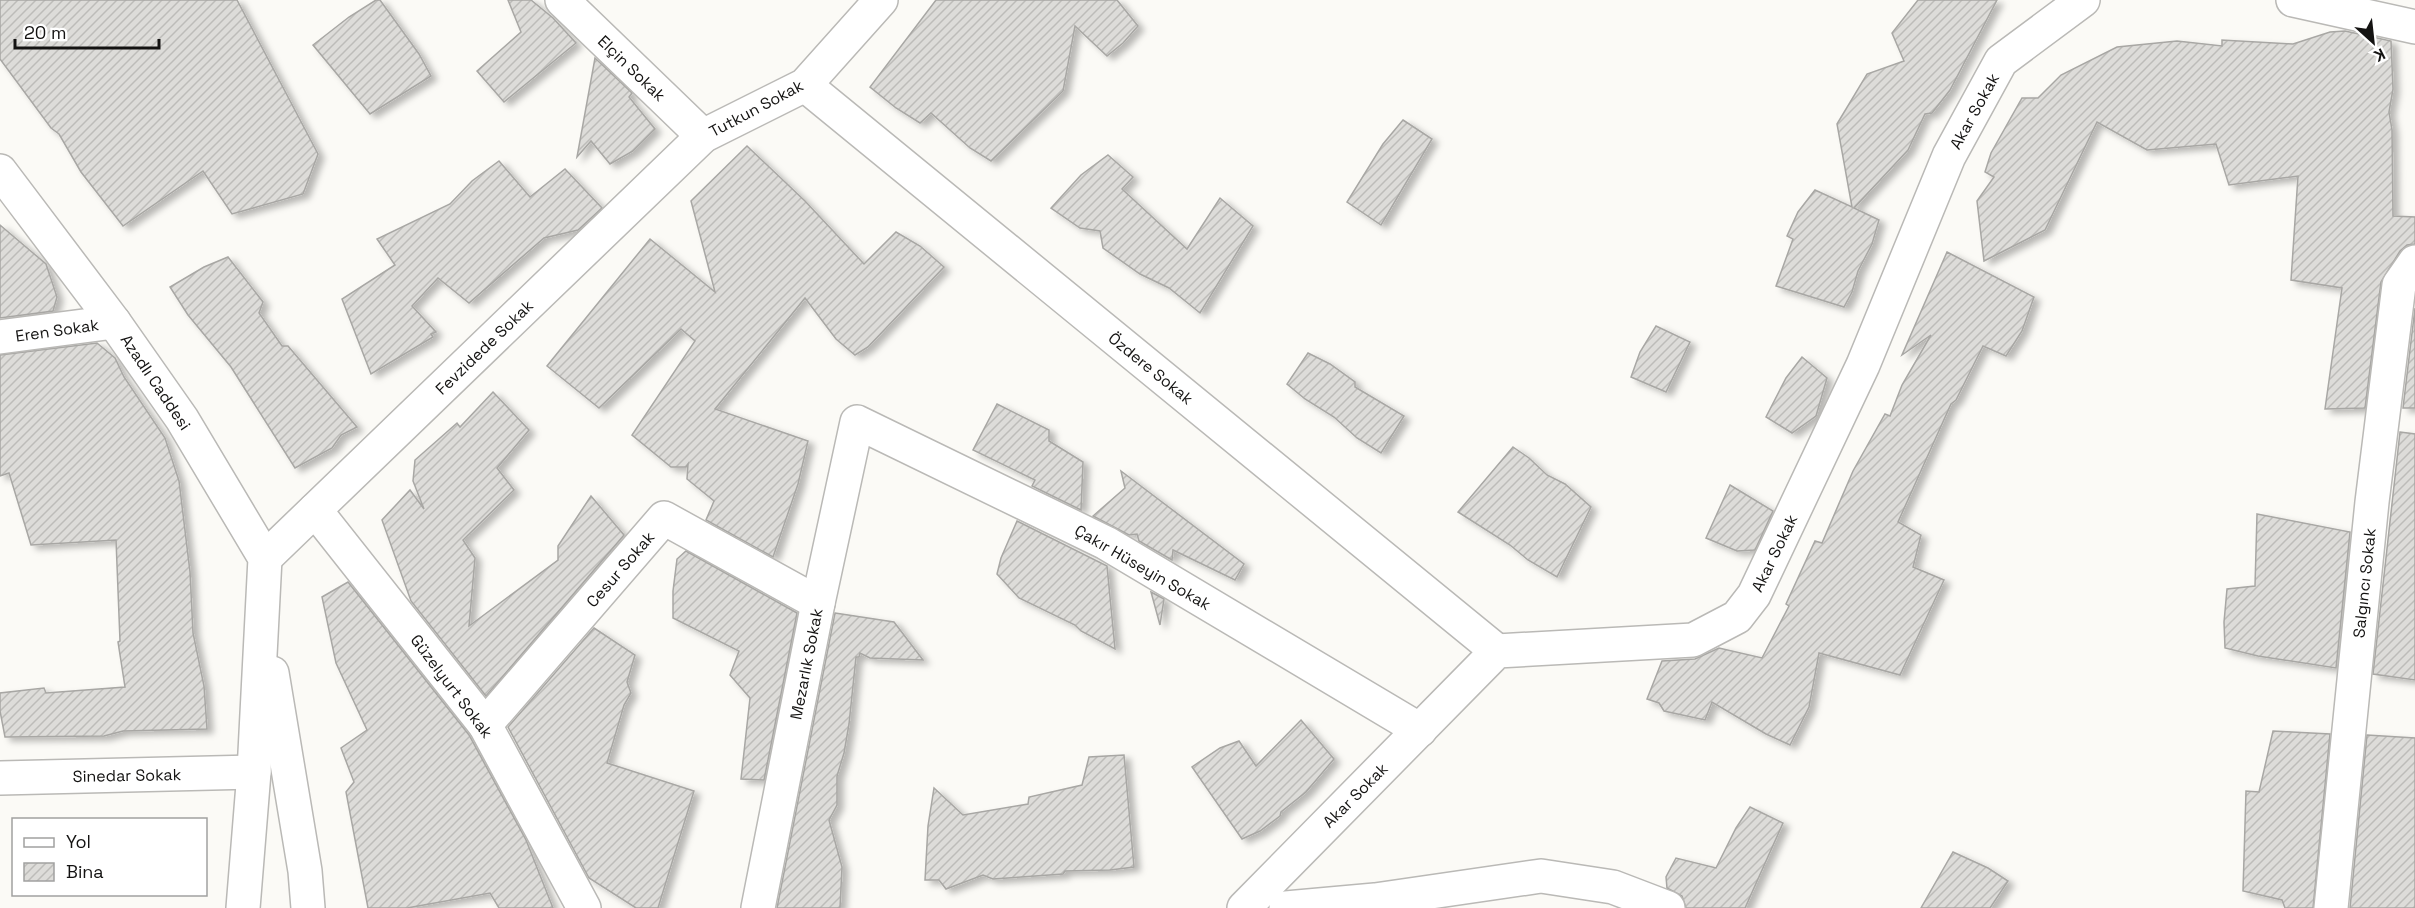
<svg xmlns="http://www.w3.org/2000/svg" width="2415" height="908" font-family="'Space Grotesk',sans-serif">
	<defs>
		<pattern id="building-hatch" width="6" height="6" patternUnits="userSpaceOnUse" patternTransform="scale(1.5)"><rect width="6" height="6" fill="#dddcd9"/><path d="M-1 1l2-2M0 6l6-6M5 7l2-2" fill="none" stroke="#bdbcb9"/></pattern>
		<filter id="shadow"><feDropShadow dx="6" dy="4" stdDeviation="3" flood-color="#0004"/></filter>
	</defs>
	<rect width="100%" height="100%" fill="#fbfaf6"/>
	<g fill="url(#building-hatch)" stroke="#a8a7a4" stroke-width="1.5" filter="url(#shadow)">
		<path d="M 0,0 L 237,0 L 318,154 L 303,194 L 232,214 L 203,171 L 123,226 L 81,172 L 59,134 L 51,128 L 0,59 Z"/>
		<path d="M 376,0 L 380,0 L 419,54 L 431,76 L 370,114 L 313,45 L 349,17 Z"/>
		<path d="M 508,0 L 531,0 L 553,18 L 576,43 L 504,102 L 477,71 L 521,32 Z"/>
		<path d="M 936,0 L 1117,0 L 1138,26 L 1123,43 L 1107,56 L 1075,26 L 1063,91 L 991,161 L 970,148 L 931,113 L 920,123 L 896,108 L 870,87 Z"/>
		<path d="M 1918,0 L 1997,0 L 1950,90 L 1932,113 L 1925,114 L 1908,150 L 1854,208 L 1879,220 L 1872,244 L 1858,271 L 1852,292 L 1844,307 L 1776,286 L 1793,239 L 1787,236 L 1798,212 L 1815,190 L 1852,207 L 1837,124 L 1867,74 L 1904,61 L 1892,33 Z"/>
		<path d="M 2345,31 L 2391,41 L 2393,89 L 2389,112 L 2392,130 L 2393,216 L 2415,217 L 2415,244 L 2407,245 L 2400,251 L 2381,282 L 2365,408 L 2325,409 L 2342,288 L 2291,280 L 2298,176 L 2229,185 L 2216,144 L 2147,150 L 2097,122 L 2045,230 L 1984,261 L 1977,201 L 1994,177 L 1985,172 L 1991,153 L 2022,98 L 2038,98 L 2061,75 L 2117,47 L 2177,41 L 2222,46 L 2222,40 L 2293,44 L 2330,32 Z"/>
		<path d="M 595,58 L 632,93 L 629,97 L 655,129 L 633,151 L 610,164 L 591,141 L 577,157 Z"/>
		<path d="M 1403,120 L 1432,139 L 1381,225 L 1347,202 L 1383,144 Z"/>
		<path d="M 747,146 L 805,201 L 864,264 L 896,232 L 920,246 L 944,267 L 868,347 L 855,355 L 836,339 L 805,298 L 715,409 L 808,441 L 798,484 L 773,557 L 706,520 L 714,501 L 687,479 L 688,464 L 686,467 L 671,467 L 632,435 L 695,341 L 681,329 L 599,408 L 547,366 L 650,239 L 715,292 L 691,201 Z"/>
		<path d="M 1108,155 L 1133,177 L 1122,189 L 1187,249 L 1220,198 L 1253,226 L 1200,313 L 1169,288 L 1140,274 L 1103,248 L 1100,231 L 1080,228 L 1051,208 L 1081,175 Z"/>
		<path d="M 499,161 L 530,197 L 565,169 L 602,208 L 578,230 L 544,238 L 469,303 L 438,278 L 412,306 L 436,332 L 431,334 L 433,337 L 371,374 L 342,299 L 395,265 L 377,239 L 450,204 L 472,181 Z"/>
		<path d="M 0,225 L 46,264 L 57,297 L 53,311 L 0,318 Z"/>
		<path d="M 1947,252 L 2034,297 L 2022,331 L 2006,356 L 1983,346 L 1956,400 L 1951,404 L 1898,522 L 1921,535 L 1913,567 L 1944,580 L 1900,675 L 1819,653 L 1809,707 L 1790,745 L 1766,734 L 1712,702 L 1705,720 L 1664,711 L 1659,703 L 1647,699 L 1662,661 L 1695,659 L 1719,648 L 1762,658 L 1789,606 L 1786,604 L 1815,541 L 1822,543 L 1853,471 L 1885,414 L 1890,416 L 1902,385 L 1931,335 L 1902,355 Z"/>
		<path d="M 228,257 L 263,302 L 259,313 L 282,346 L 288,346 L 357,427 L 341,435 L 332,448 L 295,468 L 231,367 L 188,315 L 170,287 L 204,267 Z"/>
		<path d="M 2415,308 L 2415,408 L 2403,408 Z"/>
		<path d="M 1656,326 L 1690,342 L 1666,392 L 1631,377 L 1640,352 Z"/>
		<path d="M 97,343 L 115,358 L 124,377 L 165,438 L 179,481 L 190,572 L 193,633 L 204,686 L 207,729 L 123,731 L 104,736 L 5,737 L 0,711 L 0,693 L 44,688 L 46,693 L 125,687 L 118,642 L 120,641 L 116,540 L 31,545 L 9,473 L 0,476 L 0,355 Z"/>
		<path d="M 1308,353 L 1330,364 L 1355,382 L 1355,387 L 1404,416 L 1381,453 L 1357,438 L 1334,417 L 1305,399 L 1287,384 Z"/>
		<path d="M 1802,357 L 1827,378 L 1816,416 L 1792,433 L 1766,417 L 1786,378 Z"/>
		<path d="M 493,392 L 529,430 L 497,468 L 514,490 L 463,540 L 475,558 L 469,626 L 558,560 L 558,546 L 591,496 L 624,535 L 486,696 L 411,601 L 382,520 L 410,490 L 424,509 L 413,481 L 415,460 L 457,423 L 460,427 Z"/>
		<path d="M 997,404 L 1049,430 L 1049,441 L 1083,462 L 1081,510 L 1032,486 L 1035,480 L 973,450 Z"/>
		<path d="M 2400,432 L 2415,434 L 2415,680 L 2373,674 Z"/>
		<path d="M 1513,447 L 1529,458 L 1547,475 L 1565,484 L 1591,507 L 1557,577 L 1528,560 L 1510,545 L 1458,512 Z"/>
		<path d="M 1121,471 L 1244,564 L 1235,580 L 1173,550 L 1172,560 L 1139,541 L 1137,534 L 1129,535 L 1093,516 L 1125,488 Z"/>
		<path d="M 1730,485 L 1773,511 L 1755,550 L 1737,551 L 1706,538 Z"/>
		<path d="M 2257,514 L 2350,532 L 2336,668 L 2258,656 L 2225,648 L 2224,622 L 2227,589 L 2255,586 Z"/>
		<path d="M 1017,521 L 1107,566 L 1115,649 L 1081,631 L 1075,625 L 1019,598 L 997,574 L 1001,558 Z"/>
		<path d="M 686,551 L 797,613 L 764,780 L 741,779 L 750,698 L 730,675 L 739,651 L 673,618 L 673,591 L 677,559 Z"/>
		<path d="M 348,582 L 469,735 L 526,840 L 553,908 L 499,908 L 490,893 L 407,908 L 368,908 L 346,792 L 354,782 L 341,748 L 367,730 L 336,663 L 322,597 Z"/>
		<path d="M 1151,592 L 1164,599 L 1160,625 Z"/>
		<path d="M 835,613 L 894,622 L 923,660 L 870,658 L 860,653 L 859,657 L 856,657 L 849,724 L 844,753 L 837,776 L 837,805 L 829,820 L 842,867 L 840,908 L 777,908 Z"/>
		<path d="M 594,628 L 635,655 L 627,682 L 631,693 L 624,705 L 607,763 L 694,791 L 658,908 L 636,908 L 589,878 L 508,727 Z"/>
		<path d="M 1301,720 L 1334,759 L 1306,792 L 1281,812 L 1280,816 L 1260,831 L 1242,839 L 1192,767 L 1220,748 L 1239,741 L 1256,766 Z"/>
		<path d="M 2273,731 L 2330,734 L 2313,908 L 2285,908 L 2282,900 L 2243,891 L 2246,791 L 2259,792 Z"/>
		<path d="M 2367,735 L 2415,738 L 2415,908 L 2350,908 Z"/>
		<path d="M 1124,755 L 1134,867 L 1110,870 L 1065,871 L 1063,874 L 993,879 L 983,875 L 946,889 L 939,880 L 925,880 L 928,826 L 934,788 L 963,815 L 1028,804 L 1029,797 L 1082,785 L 1089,757 Z"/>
		<path d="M 1750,807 L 1783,823 L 1745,908 L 1686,908 L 1682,896 L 1667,888 L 1666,877 L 1676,858 L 1716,868 L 1736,828 Z"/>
		<path d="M 1953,852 L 1988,868 L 2008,881 L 1990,908 L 1921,908 Z"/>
	</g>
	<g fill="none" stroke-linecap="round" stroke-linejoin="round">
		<g stroke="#bab9b6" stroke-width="36">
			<g id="minor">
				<path d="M 562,0 L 703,136"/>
				<path d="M 805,85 L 1497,651"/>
				<path d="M 0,337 L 114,322"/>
				<path d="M 315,510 L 485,725 L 584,908"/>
				<path d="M 265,558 L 703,136 L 805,85 L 881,0"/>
				<path d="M 485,725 L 664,518 L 818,603"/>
				<path d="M 0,778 L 254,772"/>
				<path d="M 758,908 L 818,603 L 857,422 L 1106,543 L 1420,730"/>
				<path d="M 1244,908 L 1497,651 L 1693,640 L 1737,617 L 1754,595 L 1863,365 L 1949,156 L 2001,61 L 2083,0"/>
				<path d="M 1286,908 L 1375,900 L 1541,876 L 1613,887 L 1668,908"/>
				<path d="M 2331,908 L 2372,502 L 2399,285 L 2415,262"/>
			</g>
		</g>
		<g stroke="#bab9b6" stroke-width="36">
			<g id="tertiary">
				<path d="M 2293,0 L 2415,27"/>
				<path d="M 0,171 L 114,322 L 182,419 L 265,558 L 254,772 L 243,908"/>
				<path d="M 272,673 L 305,871 L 308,908"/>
			</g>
		</g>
		<use href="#minor" stroke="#fff" stroke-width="33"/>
		<use href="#tertiary" stroke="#fff" stroke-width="33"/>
	</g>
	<g text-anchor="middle" stroke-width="6" stroke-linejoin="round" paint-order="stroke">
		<g font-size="16" fill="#141312" stroke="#fff">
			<text transform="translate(632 68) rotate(44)" y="6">Elçin Sokak</text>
			<text transform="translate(756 108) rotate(-28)" y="6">Tutkun Sokak</text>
			<text transform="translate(1974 111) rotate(-61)" y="6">Akar Sokak</text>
			<text transform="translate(57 330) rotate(-8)" y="6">Eren Sokak</text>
			<text transform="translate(484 347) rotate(-44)" y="6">Fevzidede Sokak</text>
			<text transform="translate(1151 368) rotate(39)" y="6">Özdere Sokak</text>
			<text transform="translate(156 382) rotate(56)" y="6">Azadlı Caddesi</text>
			<text transform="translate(1774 553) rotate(-64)" y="6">Akar Sokak</text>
			<text transform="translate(1143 567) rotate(30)" y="6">Çakır Hüseyin Sokak</text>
			<text transform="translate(620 569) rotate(-49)" y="6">Cesur Sokak</text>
			<text transform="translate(2364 583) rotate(-84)" y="6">Salgıncı Sokak</text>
			<text transform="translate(806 664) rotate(-79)" y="6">Mezarlık Sokak</text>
			<text transform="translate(452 686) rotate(53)" y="6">Güzelyurt Sokak</text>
			<text transform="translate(127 775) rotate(-1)" y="6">Sinedar Sokak</text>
			<text transform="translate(1355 795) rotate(-45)" y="6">Akar Sokak</text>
		</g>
	</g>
	<rect x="12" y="818" width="195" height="78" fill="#ffffff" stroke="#a1a1a0" stroke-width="1.5"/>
	<rect x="24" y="838" width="30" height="9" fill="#ffffff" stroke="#a1a1a0" stroke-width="1.5"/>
	<text x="66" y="848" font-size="18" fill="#141312">Yol</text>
	<rect x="24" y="863" width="30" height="18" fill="url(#building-hatch)" stroke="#a1a1a0" stroke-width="1.5"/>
	<text x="66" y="878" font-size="18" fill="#141312">Bina</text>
	<g transform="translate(2373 42) rotate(153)" stroke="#ffffff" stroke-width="4.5" paint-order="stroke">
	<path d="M0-4.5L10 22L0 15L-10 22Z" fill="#141312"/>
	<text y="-9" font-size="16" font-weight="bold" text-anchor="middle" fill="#141312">K</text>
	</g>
	<path d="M15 39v9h144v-9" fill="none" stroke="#141312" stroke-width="3"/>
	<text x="24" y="39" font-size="18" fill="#141312" stroke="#ffffff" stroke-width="4.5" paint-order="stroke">20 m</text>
</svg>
